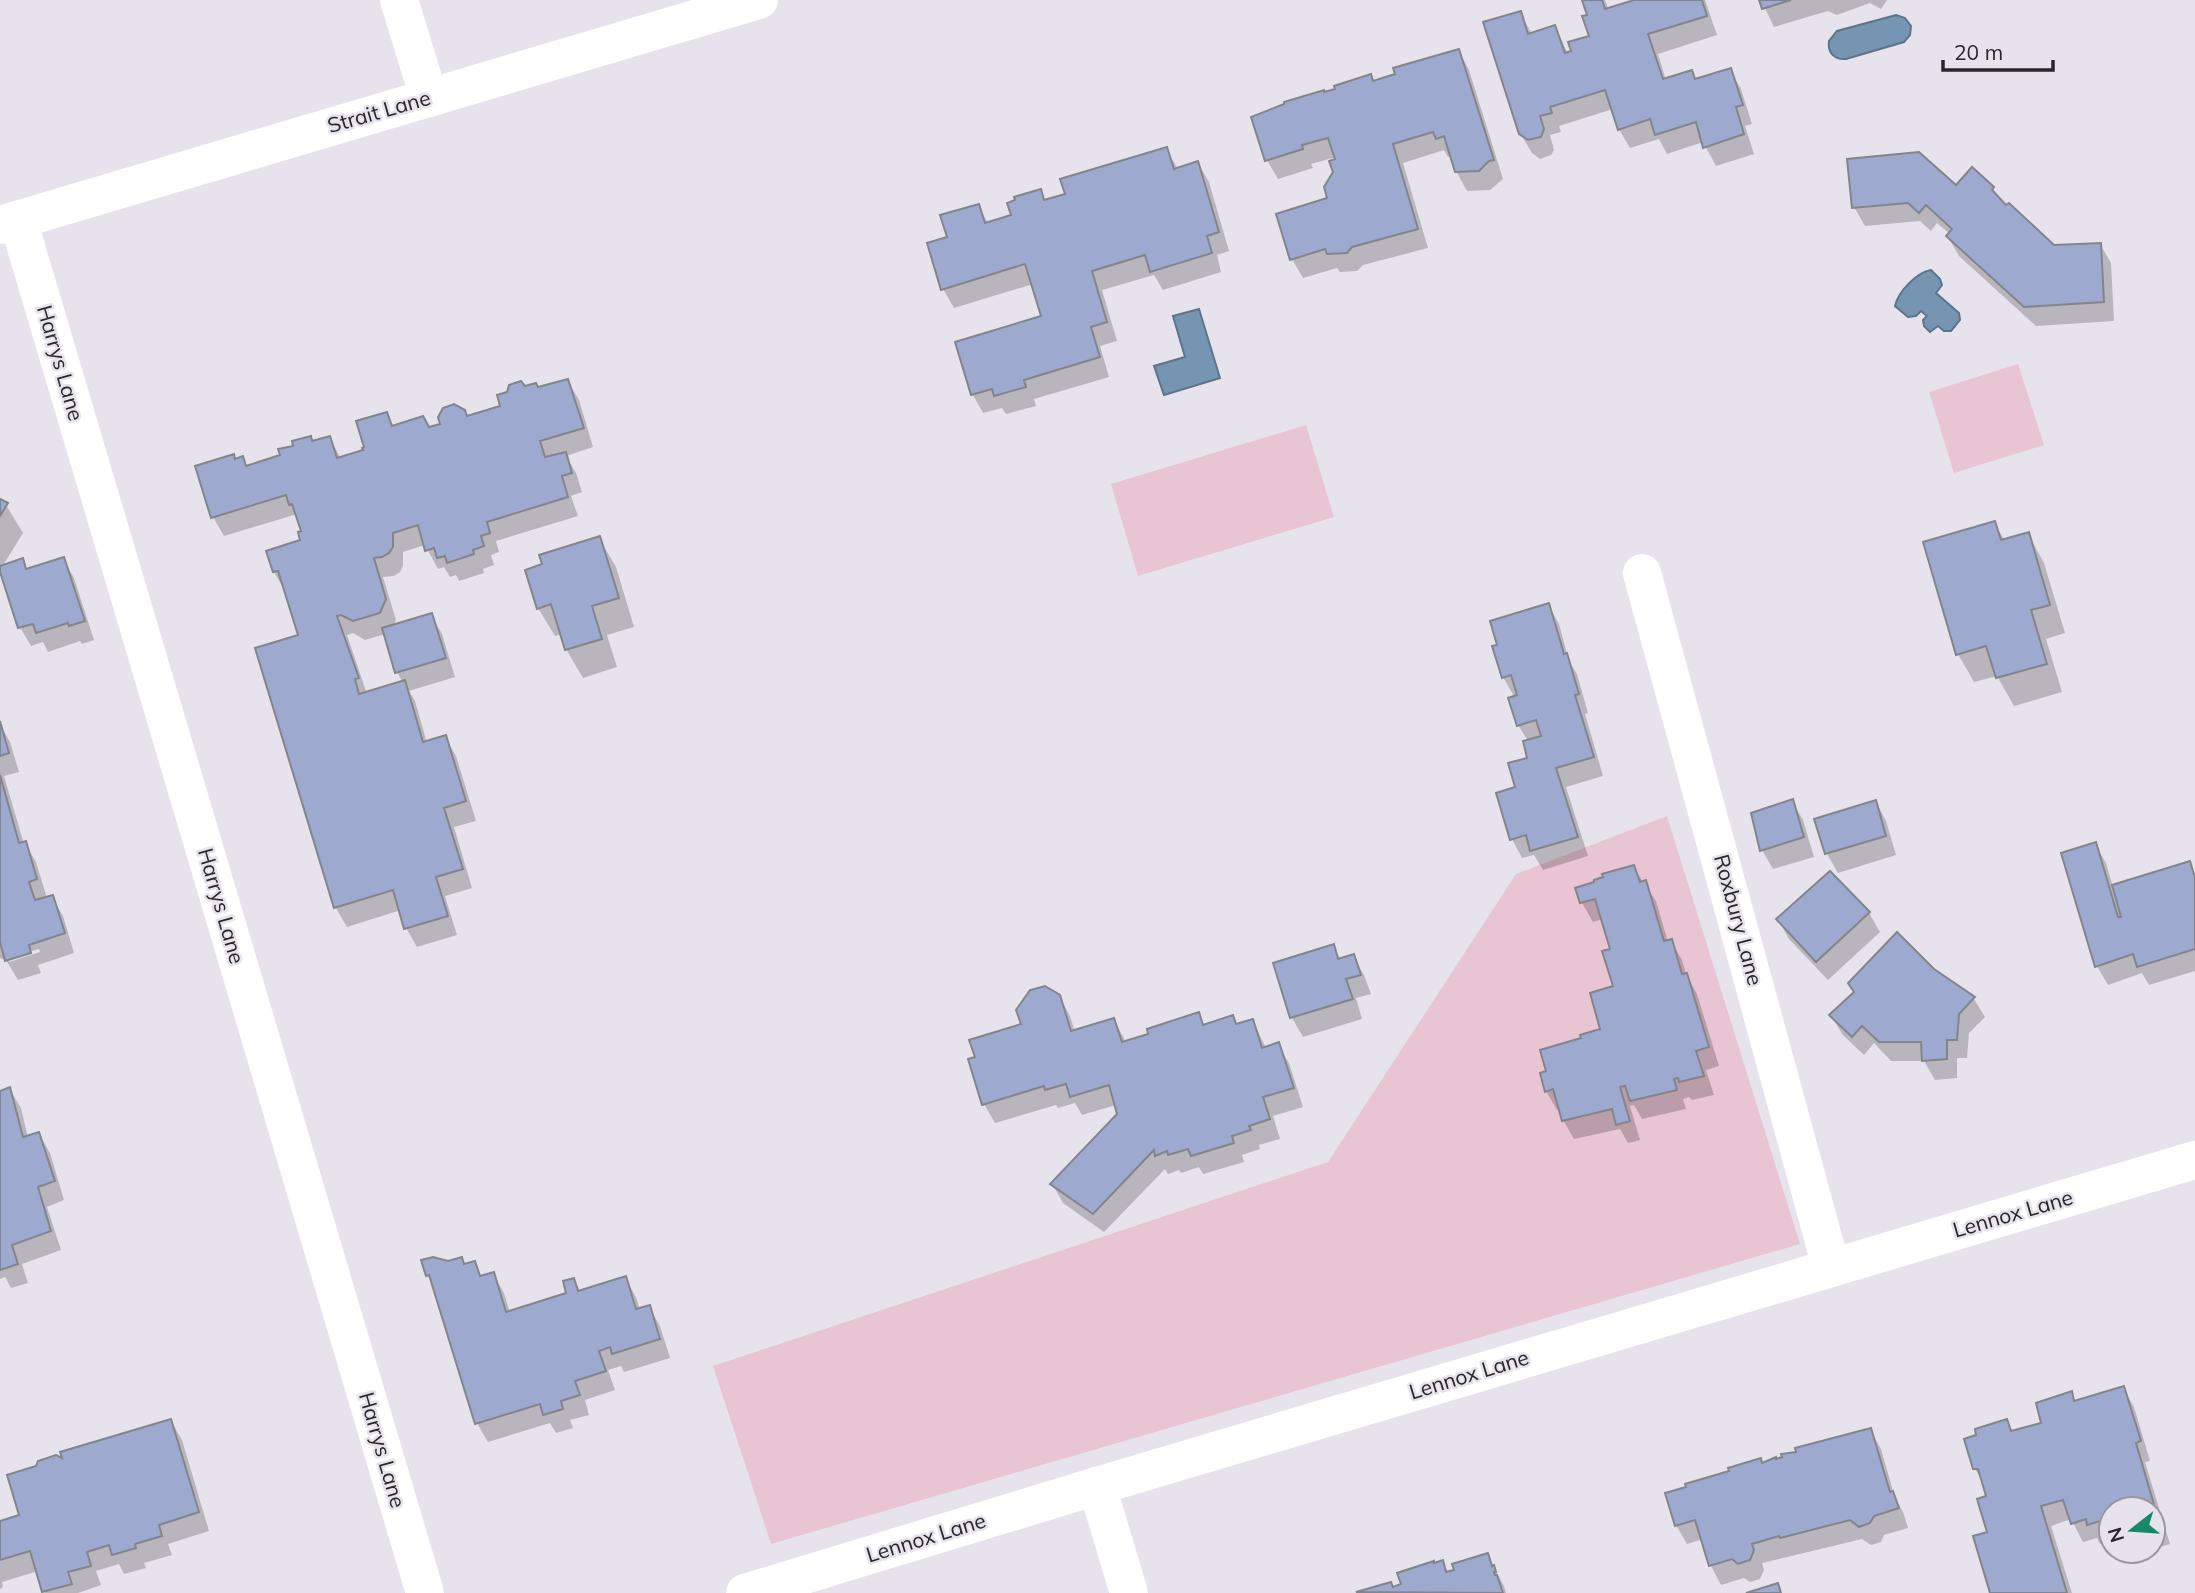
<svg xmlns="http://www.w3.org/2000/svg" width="2195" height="1593" font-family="Mulish,sans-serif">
	<rect width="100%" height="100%" fill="#e6e3ec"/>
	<g fill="#e9c5d4">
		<path d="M 2018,364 L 2044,445 L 1954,473 L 1929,392 Z"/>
		<path d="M 1306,425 L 1334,517 L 1138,576 L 1111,484 Z"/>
		<path d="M 1667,816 L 1800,1244 L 771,1544 L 713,1366 L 1328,1162 L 1516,874 Z"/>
	</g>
	<g fill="#7595b3" stroke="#5e748a" stroke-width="2">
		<path d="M 1896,15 L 1905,18 L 1911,26 L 1910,35 L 1904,42 L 1846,59 C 1835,60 1827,53 1829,41 L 1837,31 Z"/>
		<path d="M 1931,270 L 1940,279 L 1942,285 L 1936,293 L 1959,313 L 1960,320 L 1951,331 L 1944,331 L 1938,326 L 1930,332 L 1924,326 L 1923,320 L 1927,316 L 1921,311 L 1916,316 L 1908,317 L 1895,306 C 1898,292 1917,272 1931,270 Z"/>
		<path d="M 1199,309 L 1220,378 L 1164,395 L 1154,366 L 1185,357 L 1173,316 Z"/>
	</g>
	<g fill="#0003" fill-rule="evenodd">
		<path d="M 1584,0 L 1605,0 L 1609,10 L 1640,0 L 1705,0 L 1717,35 L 1658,54 L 1666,80 L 1692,72 L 1697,80 L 1730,70 L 1741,89 L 1752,124 L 1745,126 L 1754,154 L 1716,166 L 1703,142 L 1667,154 L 1659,139 L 1630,148 L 1619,129 L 1613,109 L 1559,126 L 1561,132 L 1550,135 L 1554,150 L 1551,155 L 1540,159 L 1532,153 L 1520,133 L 1520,13 L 1532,34 L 1555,27 L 1568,54 L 1591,37 L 1589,16 Z"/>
		<path d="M 1761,0 L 1887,0 L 1881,9 L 1870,3 L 1837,15 L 1828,11 L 1774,27 Z"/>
		<path d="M 1459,51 L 1469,70 L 1503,179 L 1490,190 L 1467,191 L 1456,171 L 1452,156 L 1448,157 L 1444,150 L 1403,163 L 1428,248 L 1363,265 L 1357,271 L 1340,272 L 1337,268 L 1303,278 L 1292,259 L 1329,199 L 1337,161 L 1336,157 L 1311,164 L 1313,168 L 1278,179 L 1267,160 L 1324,94 L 1374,83 Z"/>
		<path d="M 1166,149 L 1178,169 L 1198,163 L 1209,182 L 1229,251 L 1217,255 L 1221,272 L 1163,290 L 1154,275 L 1102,290 L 1117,341 L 1100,346 L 1109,377 L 1034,399 L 1036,406 L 1006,414 L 1002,408 L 983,413 L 973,395 L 957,343 L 1043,318 L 1033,284 L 954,308 L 943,289 L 949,239 L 978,206 L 988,223 L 1013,216 L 1040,191 L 1046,201 L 1067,195 Z"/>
		<path d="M 1956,188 L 1993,188 L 2000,201 L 2054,247 L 2100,244 L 2111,263 L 2114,321 L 2036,326 L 1959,256 L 1948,237 L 1950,234 L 1937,223 L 1931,231 L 1920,221 L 1865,226 L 1854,207 Z"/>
		<path d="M 568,381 L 579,400 L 593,447 L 566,456 L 576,473 L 582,492 L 571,496 L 578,516 L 496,541 L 499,552 L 491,555 L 494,565 L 483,569 L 484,573 L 459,581 L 456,575 L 450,577 L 444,567 L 438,569 L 425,545 L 403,552 L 403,566 L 400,572 L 394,576 L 383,577 L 396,620 L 393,626 L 431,615 L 442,634 L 455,677 L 409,691 L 415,701 L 427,743 L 445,737 L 456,756 L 476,821 L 454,827 L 472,888 L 445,896 L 457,935 L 417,947 L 406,928 L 401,910 L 347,927 L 336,908 L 258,649 L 300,636 L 285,591 L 274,572 L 268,552 L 302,541 L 303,532 L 297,514 L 224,536 L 213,517 L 236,460 L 242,458 L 247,467 L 330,438 L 341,459 L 365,451 L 387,414 L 394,427 L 426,422 L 430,429 L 502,407 L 525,388 L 538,389 ZM 353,633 L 365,640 L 385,634 L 397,672 L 403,683 L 367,694 L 347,635 Z"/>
		<path d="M 0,501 L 6,505 L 23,533 L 2,567 L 22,561 L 27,570 L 63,559 L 74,578 L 94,640 L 82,644 L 80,641 L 48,652 L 43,642 L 31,646 L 20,627 L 0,570 Z"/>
		<path d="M 1994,523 L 2005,541 L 2028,534 L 2044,563 L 2065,633 L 2046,639 L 2062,692 L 2014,706 L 1997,676 L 1974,682 L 1958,654 Z"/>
		<path d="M 599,538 L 616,567 L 634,627 L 607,635 L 617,667 L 583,678 L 566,649 L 562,634 L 555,636 L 538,608 Z"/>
		<path d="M 1548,605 L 1559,624 L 1569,661 L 1577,674 L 1588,713 L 1585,714 L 1603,776 L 1566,787 L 1588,856 L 1543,870 L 1534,855 L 1522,858 L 1512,839 L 1517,788 L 1529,759 L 1528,741 L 1518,725 L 1515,698 L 1503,677 Z"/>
		<path d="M 0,724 L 10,742 L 19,772 L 4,776 L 24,844 L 25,843 L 36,862 L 47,898 L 52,897 L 63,916 L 74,953 L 38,965 L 41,973 L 18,980 L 6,960 L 0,958 ZM 39,949 L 40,952 L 9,962 L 9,958 Z"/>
		<path d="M 1792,801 L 1803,820 L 1814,857 L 1773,869 L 1762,850 Z"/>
		<path d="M 1876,802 L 1886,821 L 1896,855 L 1838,873 L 1827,854 L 1816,820 Z"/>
		<path d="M 2095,844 L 2106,863 L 2113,887 L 2189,864 L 2195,874 L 2195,971 L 2149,985 L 2142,973 L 2108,985 L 2097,966 Z"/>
		<path d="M 1633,867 L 1656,901 L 1668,942 L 1671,941 L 1682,960 L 1686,974 L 1697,994 L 1719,1066 L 1706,1070 L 1714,1095 L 1692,1100 L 1689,1097 L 1683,1099 L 1686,1109 L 1642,1119 L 1634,1105 L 1630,1106 L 1640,1140 L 1628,1143 L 1620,1129 L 1574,1139 L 1563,1120 L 1560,1109 L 1557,1110 L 1546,1091 L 1548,1072 L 1583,1039 L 1603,1030 L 1615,988 L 1612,950 L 1603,919 L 1593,922 L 1582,903 L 1578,889 Z"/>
		<path d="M 1830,873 L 1869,913 L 1880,932 L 1828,980 L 1789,939 L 1778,920 Z"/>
		<path d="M 1333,946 L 1341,960 L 1353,956 L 1364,975 L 1371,994 L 1356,998 L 1362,1019 L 1303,1037 L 1292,1018 L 1275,964 Z"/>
		<path d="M 1933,971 L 1974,999 L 1985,1017 L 1969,1033 L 1967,1058 L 1957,1058 L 1957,1078 L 1935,1080 L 1924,1061 L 1891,1061 L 1874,1043 L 1864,1055 L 1842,1034 L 1831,1015 Z"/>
		<path d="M 1059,996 L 1070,1016 L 1075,1032 L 1114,1020 L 1126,1042 L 1150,1035 L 1198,1014 L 1205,1026 L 1233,1017 L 1238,1026 L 1253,1021 L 1266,1048 L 1278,1045 L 1289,1063 L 1303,1107 L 1273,1116 L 1280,1139 L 1259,1145 L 1260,1149 L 1242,1155 L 1244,1162 L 1203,1174 L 1199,1167 L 1181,1173 L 1179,1170 L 1168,1174 L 1165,1169 L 1104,1232 L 1063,1203 L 1053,1185 L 1119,1114 L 1116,1105 L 1082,1115 L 1075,1103 L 1058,1108 L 1056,1105 L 995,1123 L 984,1104 L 1023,1026 Z"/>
		<path d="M 10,1090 L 21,1108 L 28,1138 L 39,1134 L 50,1153 L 64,1200 L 47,1207 L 61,1250 L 22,1264 L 28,1283 L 11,1288 L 5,1277 L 0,1279 L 0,1093 Z"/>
		<path d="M 461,1259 L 465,1266 L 474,1263 L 482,1277 L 493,1274 L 504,1293 L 510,1313 L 569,1295 L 574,1280 L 581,1292 L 625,1278 L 636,1297 L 640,1310 L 649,1307 L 660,1326 L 670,1358 L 624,1372 L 621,1366 L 608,1370 L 615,1390 L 585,1400 L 589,1415 L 570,1420 L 573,1428 L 556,1433 L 550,1423 L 488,1442 L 477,1423 L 435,1287 L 424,1261 L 448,1263 Z"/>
		<path d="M 2123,1388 L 2134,1407 L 2150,1461 L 2145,1462 L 2170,1544 L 2153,1549 L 2153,1509 L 2111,1509 L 2111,1540 L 2100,1544 L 2097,1538 L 2083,1542 L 2071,1519 L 2051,1526 L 2072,1593 L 1992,1593 L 1988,1497 L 1985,1485 L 1975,1469 L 2007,1421 L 2013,1432 L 2043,1424 L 2071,1394 L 2076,1402 Z"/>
		<path d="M 171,1421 L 182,1440 L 209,1531 L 168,1544 L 172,1555 L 144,1563 L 146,1568 L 124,1574 L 119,1564 L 96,1571 L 101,1585 L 78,1593 L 45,1593 L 38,1571 L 2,1582 L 3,1587 L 0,1589 L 0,1523 L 21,1516 L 65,1461 Z"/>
		<path d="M 1870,1430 L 1881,1449 L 1895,1498 L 1903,1512 L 1908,1528 L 1884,1535 L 1881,1542 L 1871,1545 L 1862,1539 L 1762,1563 L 1764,1570 L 1760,1579 L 1750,1582 L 1744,1578 L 1721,1585 L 1711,1566 L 1703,1539 L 1687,1544 L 1676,1525 L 1687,1485 L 1760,1461 L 1762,1465 L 1776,1461 Z"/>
		<path d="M 1487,1555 L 1504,1586 L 1506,1593 L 1359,1593 L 1391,1584 L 1393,1588 L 1403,1585 L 1434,1565 L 1442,1562 L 1449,1573 Z"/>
	</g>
	<g fill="#9ea9cf" stroke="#83858d" stroke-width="2">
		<path d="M 1582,0 L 1602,0 L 1605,9 L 1634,0 L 1702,0 L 1707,16 L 1648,34 L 1663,79 L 1692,70 L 1695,79 L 1731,68 L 1743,105 L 1736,107 L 1744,134 L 1703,148 L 1696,122 L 1655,135 L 1650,119 L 1618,130 L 1605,90 L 1550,107 L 1552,113 L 1540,116 L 1544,129 L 1541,137 L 1528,140 L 1519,134 L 1483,22 L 1521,11 L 1528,34 L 1555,25 L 1565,53 L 1571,51 L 1568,42 L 1589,36 L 1582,16 L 1587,15 Z"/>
		<path d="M 1759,0 L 1791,0 L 1762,9 Z"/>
		<path d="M 1459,49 L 1494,160 L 1489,161 L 1479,171 L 1455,172 L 1444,136 L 1436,139 L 1433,132 L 1393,144 L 1418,229 L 1352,247 L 1347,253 L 1327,254 L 1325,249 L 1290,260 L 1276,214 L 1327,198 L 1324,187 L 1333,172 L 1329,161 L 1335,159 L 1328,138 L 1302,145 L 1303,149 L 1265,161 L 1251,117 L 1284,104 L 1284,102 L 1324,90 L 1324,92 L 1335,89 L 1334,86 L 1371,74 L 1373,81 L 1395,74 L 1393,68 Z"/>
		<path d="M 1167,147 L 1174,169 L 1198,161 L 1219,232 L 1207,236 L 1212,253 L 1150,272 L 1145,255 L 1092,271 L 1107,322 L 1091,327 L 1100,357 L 1024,380 L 1026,387 L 994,396 L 992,389 L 971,395 L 955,342 L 1041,316 L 1025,264 L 941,290 L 927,243 L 947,237 L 940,215 L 979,204 L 985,223 L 1011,215 L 1007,203 L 1015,200 L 1014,197 L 1041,189 L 1044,200 L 1065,194 L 1060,179 Z"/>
		<path d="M 1919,152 L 1956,185 L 1972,167 L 1994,187 L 1992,190 L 2006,205 L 2009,203 L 2054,245 L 2101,243 L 2104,302 L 2024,307 L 1946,236 L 1952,229 L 1926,205 L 1919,213 L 1908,203 L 1852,208 L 1847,159 Z"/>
		<path d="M 568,379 L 584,428 L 540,441 L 545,457 L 566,452 L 572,473 L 562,476 L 568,497 L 487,522 L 490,533 L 481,536 L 484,546 L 473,550 L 474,554 L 447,563 L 445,556 L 437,558 L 434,548 L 425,551 L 418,525 L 393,533 L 393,547 L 389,553 L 382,557 L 374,558 L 386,599 L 380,613 L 353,621 L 341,615 L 337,616 L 359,678 L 355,679 L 359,694 L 405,680 L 423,742 L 446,735 L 466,801 L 444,808 L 463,869 L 436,877 L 448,916 L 404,929 L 393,890 L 334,908 L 255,648 L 298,635 L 278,571 L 273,572 L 266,551 L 300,540 L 298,532 L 301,531 L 292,504 L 289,505 L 286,495 L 211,518 L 195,466 L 234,454 L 235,459 L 243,456 L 246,466 L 280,455 L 278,449 L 293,446 L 292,441 L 311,436 L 312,441 L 330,436 L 337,458 L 363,450 L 362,448 L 364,447 L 356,421 L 387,412 L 392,426 L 423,416 L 429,427 L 440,424 L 438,417 L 443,408 L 454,404 L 465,410 L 467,416 L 500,406 L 497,395 L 507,392 L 509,385 L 521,381 L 525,386 L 536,383 L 538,387 Z"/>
		<path d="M 0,499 L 8,503 L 0,516 Z"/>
		<path d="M 1995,521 L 2001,540 L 2029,532 L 2050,605 L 2031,610 L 2047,664 L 1996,678 L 1986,646 L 1956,655 L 1923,542 Z"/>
		<path d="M 600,536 L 619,598 L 592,606 L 602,639 L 565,650 L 551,604 L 537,609 L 525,570 L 542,564 L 539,555 Z"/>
		<path d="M 64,557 L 85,621 L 69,626 L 68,623 L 36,633 L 33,624 L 18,628 L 0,572 L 0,566 L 23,558 L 26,569 Z"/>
		<path d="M 1549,603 L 1564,654 L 1567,653 L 1579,694 L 1575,695 L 1594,757 L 1556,768 L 1578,837 L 1530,851 L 1526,835 L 1510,840 L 1496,793 L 1515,787 L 1508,763 L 1527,758 L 1523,741 L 1541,736 L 1536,720 L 1517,726 L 1508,698 L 1517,695 L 1511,675 L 1502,678 L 1492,646 L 1497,645 L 1490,621 Z"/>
		<path d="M 432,613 L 446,658 L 395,673 L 382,628 Z"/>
		<path d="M 0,721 L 9,753 L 0,756 Z"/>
		<path d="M 0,775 L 19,843 L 26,841 L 37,879 L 29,882 L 35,900 L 53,895 L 65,933 L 29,945 L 31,953 L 5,961 L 0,942 Z"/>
		<path d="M 1793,799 L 1804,837 L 1760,851 L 1751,813 Z"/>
		<path d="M 1876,800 L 1886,836 L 1825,854 L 1814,819 Z"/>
		<path d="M 2096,842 L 2118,917 L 2121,917 L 2112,885 L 2190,861 L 2195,878 L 2195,949 L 2137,967 L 2133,954 L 2095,967 L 2061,853 Z"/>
		<path d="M 1634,865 L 1640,882 L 1646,880 L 1664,941 L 1672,939 L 1682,974 L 1687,973 L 1709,1047 L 1696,1051 L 1704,1076 L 1679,1082 L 1678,1078 L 1674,1079 L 1677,1090 L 1630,1101 L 1625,1086 L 1620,1087 L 1630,1121 L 1616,1125 L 1612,1109 L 1562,1121 L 1553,1089 L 1545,1092 L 1540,1073 L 1546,1071 L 1540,1050 L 1581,1038 L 1580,1035 L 1600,1029 L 1590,993 L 1613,986 L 1602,951 L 1610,949 L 1595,899 L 1580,903 L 1575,888 L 1594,882 L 1594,880 L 1603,877 L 1602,874 Z"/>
		<path d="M 1830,871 L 1870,912 L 1816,962 L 1776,919 Z"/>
		<path d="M 1897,932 L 1934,969 L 1975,997 L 1959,1014 L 1957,1040 L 1947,1040 L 1947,1059 L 1922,1061 L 1921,1042 L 1879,1042 L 1862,1026 L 1852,1037 L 1829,1015 L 1854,992 L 1848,983 Z"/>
		<path d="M 1334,944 L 1338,959 L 1354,954 L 1361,975 L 1346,979 L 1353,999 L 1290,1018 L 1273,963 Z"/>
		<path d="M 1045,986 L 1060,995 L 1071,1031 L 1114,1018 L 1122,1042 L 1148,1034 L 1147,1029 L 1199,1012 L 1203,1025 L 1233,1015 L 1236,1024 L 1253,1019 L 1262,1048 L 1279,1042 L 1294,1088 L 1263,1097 L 1270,1119 L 1249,1126 L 1251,1130 L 1232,1136 L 1234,1143 L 1191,1156 L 1188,1149 L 1168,1155 L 1167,1151 L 1155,1156 L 1154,1150 L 1093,1214 L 1050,1184 L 1117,1114 L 1109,1085 L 1070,1097 L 1066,1084 L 1045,1090 L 1044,1086 L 982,1105 L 968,1059 L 975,1057 L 969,1040 L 1021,1024 L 1016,1010 L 1030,990 Z"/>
		<path d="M 10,1087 L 23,1137 L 39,1132 L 55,1181 L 38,1187 L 51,1231 L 12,1245 L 18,1264 L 0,1270 L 0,1091 Z"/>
		<path d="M 433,1257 L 448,1261 L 462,1257 L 464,1264 L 475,1261 L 480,1276 L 494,1272 L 506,1312 L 566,1293 L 563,1281 L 574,1278 L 578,1291 L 626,1276 L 636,1309 L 650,1305 L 660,1339 L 612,1354 L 610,1347 L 599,1351 L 606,1371 L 575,1381 L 580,1395 L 561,1401 L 563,1409 L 543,1415 L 540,1404 L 475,1424 L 429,1275 L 426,1276 L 421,1260 Z"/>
		<path d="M 2124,1386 L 2141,1441 L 2136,1443 L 2160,1525 L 2153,1527 L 2153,1509 L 2111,1509 L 2111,1518 L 2087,1525 L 2086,1519 L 2071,1524 L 2063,1500 L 2041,1506 L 2067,1593 L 1990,1593 L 1973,1536 L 1987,1532 L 1977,1499 L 1986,1496 L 1978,1469 L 1973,1469 L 1964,1439 L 1976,1435 L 1975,1429 L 2007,1419 L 2011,1431 L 2041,1423 L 2036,1403 L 2072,1391 L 2074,1401 Z"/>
		<path d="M 171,1419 L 199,1512 L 159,1525 L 162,1536 L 135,1544 L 136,1548 L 112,1555 L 109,1545 L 87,1552 L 91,1566 L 68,1572 L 72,1584 L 42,1592 L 30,1551 L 0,1560 L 0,1521 L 19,1515 L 7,1475 L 36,1466 L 38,1461 L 56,1455 L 62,1458 L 60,1452 Z"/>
		<path d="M 1871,1428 L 1890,1492 L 1893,1491 L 1899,1508 L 1874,1516 L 1870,1523 L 1859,1527 L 1850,1520 L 1780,1538 L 1779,1536 L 1752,1544 L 1754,1550 L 1750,1560 L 1738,1564 L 1732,1559 L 1709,1566 L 1695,1520 L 1675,1526 L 1665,1493 L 1686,1487 L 1685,1484 L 1729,1471 L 1728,1468 L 1761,1458 L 1762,1463 L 1776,1457 L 1776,1459 L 1782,1457 L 1781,1454 L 1796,1452 L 1795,1448 Z"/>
		<path d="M 1488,1553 L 1492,1566 L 1494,1565 L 1496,1572 L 1494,1572 L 1495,1575 L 1497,1575 L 1503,1593 L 1356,1592 L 1391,1582 L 1393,1587 L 1401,1584 L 1397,1573 L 1434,1561 L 1434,1563 L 1443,1560 L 1446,1572 L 1454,1570 L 1452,1564 Z"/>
		<path d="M 1778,1583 L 1781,1593 L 1746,1593 Z"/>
	</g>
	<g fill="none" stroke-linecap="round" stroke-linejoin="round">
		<g stroke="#fff" stroke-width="38">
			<path d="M 399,0 L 429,98"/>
			<path d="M 18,220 L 425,1593"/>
			<path d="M 0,225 L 759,0"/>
			<path d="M 1642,573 L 1831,1267"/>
			<path d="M 1097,1486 L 1129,1593"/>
			<path d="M 745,1593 L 1097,1486 L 2195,1160"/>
		</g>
	</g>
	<g text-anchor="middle" stroke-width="5" stroke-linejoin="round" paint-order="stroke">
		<g font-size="21" fill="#272629" stroke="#e6e3ec">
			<text transform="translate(379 112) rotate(-16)" y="7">Strait Lane</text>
			<text transform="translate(60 363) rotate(74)" y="7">Harrys Lane</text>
			<text transform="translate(221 906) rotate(74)" y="7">Harrys Lane</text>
			<text transform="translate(1738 920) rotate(75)" y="7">Roxbury Lane</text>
			<text transform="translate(2013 1214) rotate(-16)" y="7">Lennox Lane</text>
			<text transform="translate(1469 1375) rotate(-17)" y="7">Lennox Lane</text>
			<text transform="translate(382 1450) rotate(74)" y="7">Harrys Lane</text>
			<text transform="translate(926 1538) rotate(-17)" y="7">Lennox Lane</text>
		</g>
	</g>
	<g transform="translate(2132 1530) rotate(253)"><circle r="33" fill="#e6e3ec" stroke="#9a979e" stroke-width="2"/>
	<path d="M0-5L12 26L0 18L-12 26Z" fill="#188867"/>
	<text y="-10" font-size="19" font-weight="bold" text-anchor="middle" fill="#272629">N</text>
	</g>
	<path d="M1943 60v10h110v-10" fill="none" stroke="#272629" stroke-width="3.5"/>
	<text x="1954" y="60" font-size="21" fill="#272629" stroke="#e6e3ec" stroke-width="5" paint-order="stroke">20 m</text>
</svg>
